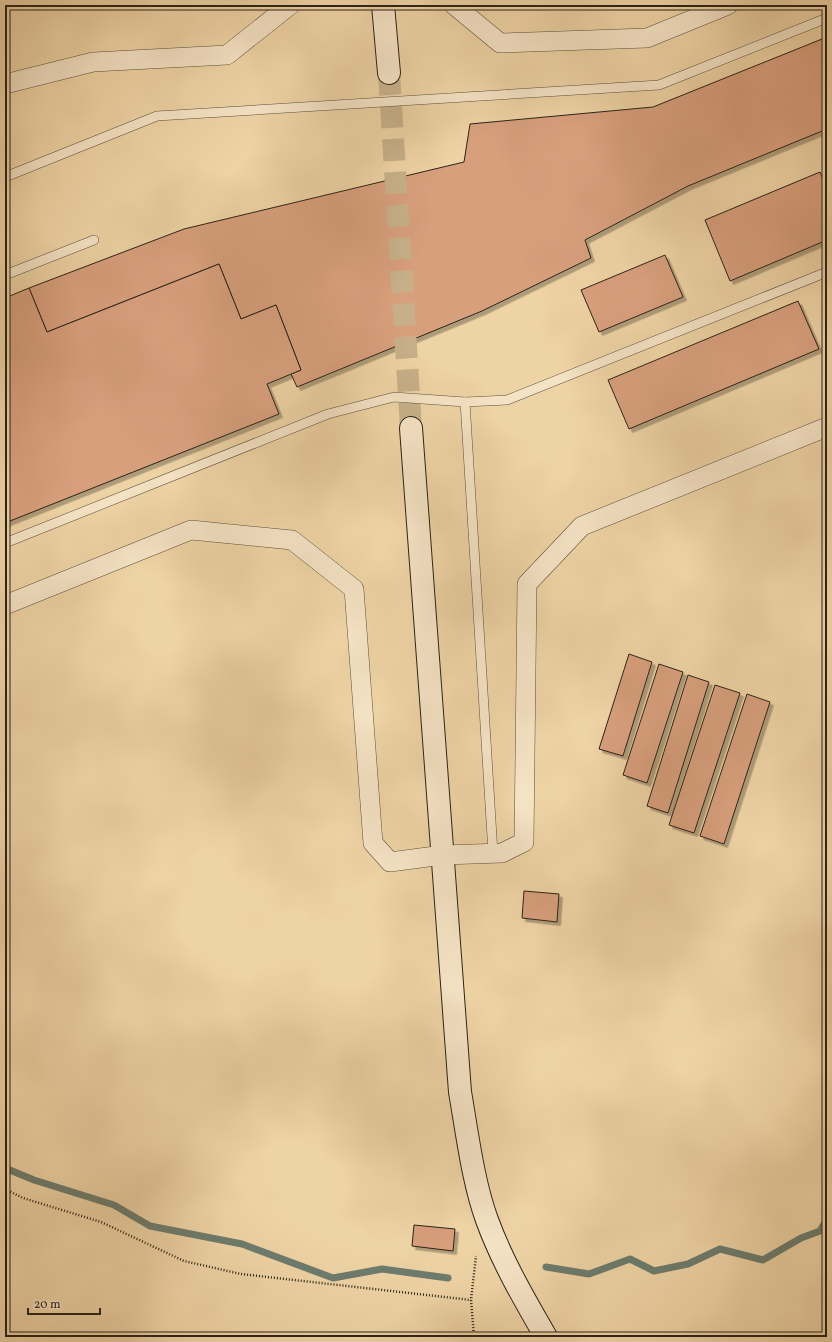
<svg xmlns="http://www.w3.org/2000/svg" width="832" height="1342" font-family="Vollkorn,serif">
	<defs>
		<filter id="shadow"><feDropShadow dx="3.5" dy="3.5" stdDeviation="0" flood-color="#0004"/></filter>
	</defs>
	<rect width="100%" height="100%" fill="#eed3a5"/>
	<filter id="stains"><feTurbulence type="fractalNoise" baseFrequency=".005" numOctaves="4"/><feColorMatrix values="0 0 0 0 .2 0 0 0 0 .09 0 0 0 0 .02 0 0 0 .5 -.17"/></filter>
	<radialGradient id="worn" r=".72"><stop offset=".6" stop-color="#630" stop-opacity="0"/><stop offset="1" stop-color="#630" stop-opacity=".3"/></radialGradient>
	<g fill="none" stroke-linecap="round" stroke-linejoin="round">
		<g stroke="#6d7c6e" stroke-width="7">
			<path d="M 5,1168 L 34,1180 L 114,1205 L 150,1226 L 242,1244 L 333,1278 L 382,1269 L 448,1278"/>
			<path d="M 546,1267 L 589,1274 L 630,1259 L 654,1271 L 688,1264 L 720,1249 L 763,1260 L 801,1238 L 820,1231 L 827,1219"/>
		</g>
	</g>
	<g fill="#d89f7d" stroke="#2a2319" filter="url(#shadow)">
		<path d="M 827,37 L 827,129 L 688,186 L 585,240 L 591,258 L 482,311 L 297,387 L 291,374 L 301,370 L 276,305 L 241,319 L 219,264 L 47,332 L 29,288 L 184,229 L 464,162 L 470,124 L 653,107 Z"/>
		<path d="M 820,172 L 827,189 L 827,240 L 730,281 L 705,220 Z"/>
		<path d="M 665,255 L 683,297 L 599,332 L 581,290 Z"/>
		<path d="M 219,264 L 241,319 L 276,305 L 301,370 L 267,384 L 279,414 L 5,523 L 5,298 L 29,288 L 47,332 Z"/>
		<path d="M 798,301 L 819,349 L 629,429 L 608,380 Z"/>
		<path d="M 629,654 L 652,662 L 623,756 L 599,749 Z"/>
		<path d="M 659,664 L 683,672 L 647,783 L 623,775 Z"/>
		<path d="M 688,675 L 709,682 L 668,813 L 647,806 Z"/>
		<path d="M 715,685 L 740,693 L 694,833 L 669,825 Z"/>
		<path d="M 747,694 L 770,702 L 724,844 L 700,836 Z"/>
		<path d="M 524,891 L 559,894 L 557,922 L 522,918 Z"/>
		<path d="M 414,1225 L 455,1229 L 453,1251 L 412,1246 Z"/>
	</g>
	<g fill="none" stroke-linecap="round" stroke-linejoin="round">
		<path stroke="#c7b089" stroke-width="22" stroke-dasharray="22 11" stroke-linecap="butt" d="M 389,73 L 411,428"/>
		<g stroke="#5b4f3c" stroke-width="10">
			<g id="lane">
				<path d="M 5,177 L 157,116 L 659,85 L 827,18"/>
				<path d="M 5,275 L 94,240"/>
				<path d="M 465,402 L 493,853"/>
				<path d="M 5,543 L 328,414 L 394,397 L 465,402 L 507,400 L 827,272"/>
			</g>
		</g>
		<g stroke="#5b4f3c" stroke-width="20">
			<g id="street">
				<path d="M 454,5 L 500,43 L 647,38 L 728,5"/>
				<path d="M 5,84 L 93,62 L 227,55 L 290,5"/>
				<path d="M 5,605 L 191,530 L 292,540 L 354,589 L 373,843 L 390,862 L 443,855 L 502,853 L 524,842 L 527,584 L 582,526 L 827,427"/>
			</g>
		</g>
		<g stroke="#2a2319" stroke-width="24">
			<g id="secondary">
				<path d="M 383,5 L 389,73"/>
				<path d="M 411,428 L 460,1092 C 467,1132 473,1182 487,1220 C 502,1261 524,1299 546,1337"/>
			</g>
		</g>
		<g stroke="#2a2319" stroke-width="2.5" stroke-dasharray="1 2" stroke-linecap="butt">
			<path d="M 5,1189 L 23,1198 L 101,1222 L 184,1261 L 241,1274 L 471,1300"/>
			<path d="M 474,1337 L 471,1300 L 476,1256"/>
		</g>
		<use href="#lane" stroke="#f4e2c4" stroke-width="9"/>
		<use href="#street" stroke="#f4e2c4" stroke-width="19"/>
		<use href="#secondary" stroke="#f4e2c4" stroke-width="22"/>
	</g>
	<rect width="832" height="1342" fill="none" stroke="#eed3a5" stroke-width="20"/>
	<rect x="6" y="6" width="820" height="1330" fill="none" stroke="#2a2319" stroke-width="2"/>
	<rect x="10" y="10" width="812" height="1322" fill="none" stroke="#2a2319"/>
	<path d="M28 1308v6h72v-6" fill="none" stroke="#2a2319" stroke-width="2"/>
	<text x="34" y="1308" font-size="12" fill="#2a2319" stroke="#f4e2c4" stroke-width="3" paint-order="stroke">20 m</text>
	<rect width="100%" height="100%" filter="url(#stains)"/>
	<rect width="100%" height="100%" fill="url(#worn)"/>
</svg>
